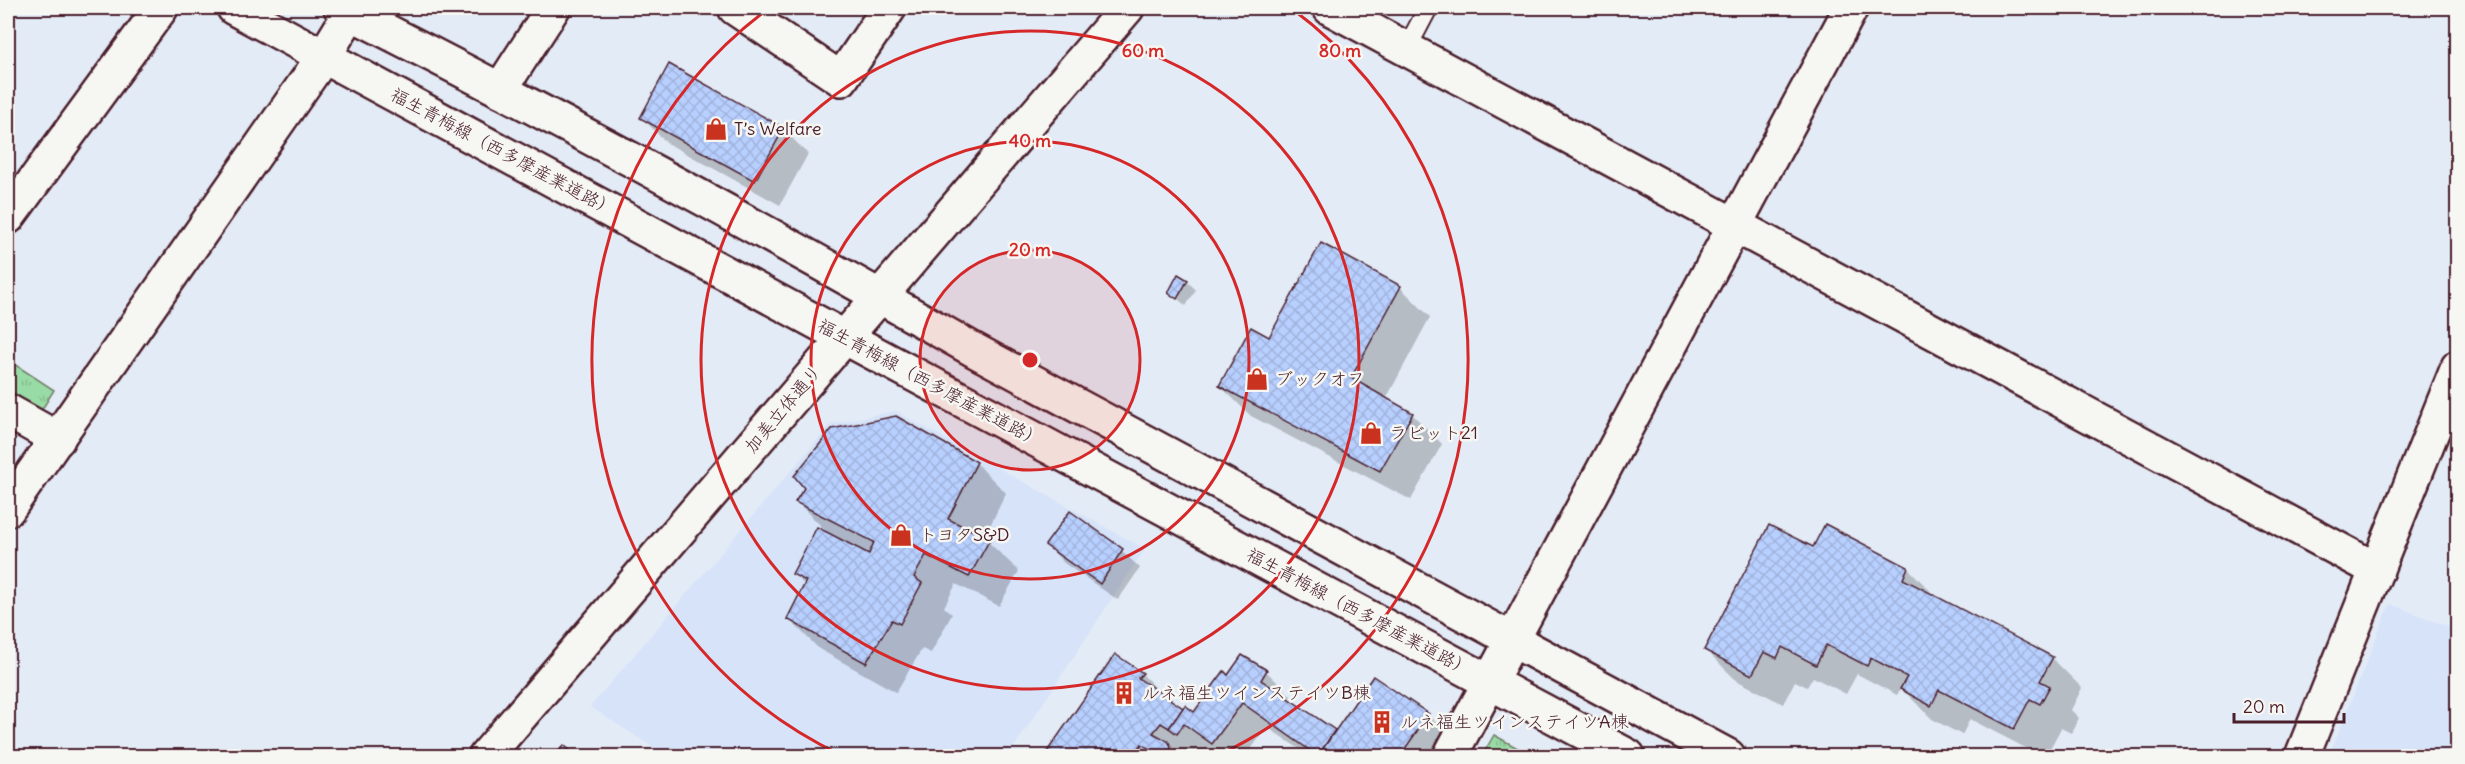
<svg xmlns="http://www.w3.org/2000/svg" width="2465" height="764" font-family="Delius,'Klee One',sans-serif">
	<defs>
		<pattern id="grass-tufts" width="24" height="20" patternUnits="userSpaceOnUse" patternTransform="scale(1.5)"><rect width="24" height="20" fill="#99dba6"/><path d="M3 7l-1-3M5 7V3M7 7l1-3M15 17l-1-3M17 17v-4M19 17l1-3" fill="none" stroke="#85bc8f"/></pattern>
		<pattern id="building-cross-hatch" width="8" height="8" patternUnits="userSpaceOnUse" patternTransform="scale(1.5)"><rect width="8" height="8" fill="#b8d0ff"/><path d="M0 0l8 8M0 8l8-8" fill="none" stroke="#a0b2db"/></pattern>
	</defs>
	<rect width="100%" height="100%" fill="#e3ebf6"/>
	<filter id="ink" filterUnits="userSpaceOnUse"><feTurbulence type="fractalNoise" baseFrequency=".0167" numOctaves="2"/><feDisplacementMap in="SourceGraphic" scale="12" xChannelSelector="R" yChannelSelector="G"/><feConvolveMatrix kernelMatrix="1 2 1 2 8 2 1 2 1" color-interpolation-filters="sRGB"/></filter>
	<g filter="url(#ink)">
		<g fill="#d6e3f9">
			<path d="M 895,411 L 1145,549 L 1008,756 L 667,756 L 590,707 L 831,424 Z"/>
			<path d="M 2390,604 L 2457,630 L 2457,756 L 2329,756 Z"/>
		</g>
		<g fill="url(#grass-tufts)" stroke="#727d68" stroke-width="1.5">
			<path d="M 8,360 L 54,390 L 41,411 L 8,389 Z"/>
			<path d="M 1494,735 L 1532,756 L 1482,756 Z"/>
		</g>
		<g fill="#0003">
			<path d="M 642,118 L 783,129 L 808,154 L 780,205 L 667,143 Z"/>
			<path d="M 1187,281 L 1196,290 L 1186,306 L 1170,292 Z"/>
			<path d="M 1400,287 L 1430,317 L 1386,399 L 1412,414 L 1442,444 L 1411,500 L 1251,416 L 1220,386 Z"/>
			<path d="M 976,463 L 1006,493 L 984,538 L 1019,571 L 999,606 L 956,584 L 944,607 L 952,614 L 931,653 L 922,649 L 896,692 L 819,649 L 789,619 L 805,585 L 794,574 L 829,534 L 796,501 Z"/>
			<path d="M 1070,513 L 1122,551 L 1140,568 L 1118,600 L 1064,563 L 1047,545 Z"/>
			<path d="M 1826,526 L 1908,568 L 1938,599 L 2052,658 L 2082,688 L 2071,710 L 2079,718 L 2071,733 L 2061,728 L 2046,756 L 2041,756 L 1970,719 L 1962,735 L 1932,719 L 1901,688 L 1897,695 L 1857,674 L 1846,694 L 1813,677 L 1807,687 L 1795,681 L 1783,704 L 1736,680 L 1706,650 L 1813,549 Z"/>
			<path d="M 1116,656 L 1142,674 L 1167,699 L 1183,710 L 1194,714 L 1228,677 L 1266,671 L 1291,696 L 1288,700 L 1336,733 L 1428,715 L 1470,756 L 1310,756 L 1267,727 L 1246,756 L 1222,756 L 1215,751 L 1211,756 L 1046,756 Z"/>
		</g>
		<g fill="url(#building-cross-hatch)" stroke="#4a1f2b" stroke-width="1.5">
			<path d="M 669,64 L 784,128 L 755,181 L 640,118 Z"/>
			<path d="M 1321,243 L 1401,286 L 1351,378 L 1413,413 L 1380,471 L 1219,386 L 1251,327 L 1269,337 Z"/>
			<path d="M 1178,274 L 1188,280 L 1177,299 L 1168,293 Z"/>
			<path d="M 896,416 L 977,462 L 948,519 L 990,539 L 969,577 L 926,555 L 914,577 L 922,583 L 900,624 L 892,620 L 866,663 L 787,619 L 806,581 L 792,574 L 817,527 L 869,554 L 874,542 L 795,502 L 804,488 L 794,476 L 832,429 Z"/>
			<path d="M 1070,511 L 1123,549 L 1100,584 L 1045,545 Z"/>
			<path d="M 1825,524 L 1908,567 L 1903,579 L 2053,657 L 2040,681 L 2050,686 L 2040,704 L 2030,699 L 2014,729 L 1939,690 L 1931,706 L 1900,689 L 1907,677 L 1871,658 L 1867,666 L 1826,645 L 1816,665 L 1782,647 L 1777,658 L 1764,652 L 1752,675 L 1704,650 L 1769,525 L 1813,547 Z"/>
			<path d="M 1115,654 L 1143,673 L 1138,678 L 1183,708 L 1169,728 L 1161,723 L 1153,733 L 1168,741 L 1171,746 L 1170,752 L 1166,756 L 1160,756 L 1142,744 L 1133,756 L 1044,756 Z"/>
			<path d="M 1242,655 L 1267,670 L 1261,680 L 1335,730 L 1318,756 L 1242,703 L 1212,744 L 1184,724 L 1177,734 L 1169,728 L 1185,705 L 1194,712 L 1224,671 L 1228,675 Z"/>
			<path d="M 1373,676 L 1429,714 L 1400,756 L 1318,756 Z"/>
			<path d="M 564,745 L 576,756 L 554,756 Z"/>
		</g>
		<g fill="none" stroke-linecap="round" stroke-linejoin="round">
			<g stroke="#4a1f2b" stroke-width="22">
				<path id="lane" d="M 1407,48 L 1428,8"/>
			</g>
			<g stroke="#4a1f2b" stroke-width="38">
				<g id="street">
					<path d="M 735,8 L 841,79 L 889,8"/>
					<path d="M 1330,8 L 2377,570"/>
					<path d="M 500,90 L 553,8"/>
					<path d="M 8,217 L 161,8"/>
					<path d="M 8,411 L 58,439"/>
					<path d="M 2302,756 L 2458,367"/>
				</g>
			</g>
			<g stroke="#4a1f2b" stroke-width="38">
				<g id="secondary">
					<path d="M 234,8 L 844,337 L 1628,756"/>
					<path d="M 341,8 C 555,116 766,231 974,350 L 1728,756"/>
					<path d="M 8,509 L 324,56 L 351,12"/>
					<path d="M 486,756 L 1127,8"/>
					<path d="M 1450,756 L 1851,8"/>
				</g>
			</g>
			<use href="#lane" stroke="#f6f6f2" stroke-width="18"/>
			<use href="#street" stroke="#f6f6f2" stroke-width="33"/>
			<use href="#secondary" stroke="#f6f6f2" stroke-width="33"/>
		</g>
	</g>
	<circle cx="1030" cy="360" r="110" fill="#d62828" fill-opacity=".12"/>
	<g fill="none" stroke="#d62828" stroke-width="3">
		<circle cx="1030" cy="360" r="110"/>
		<circle cx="1030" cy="360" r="219"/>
		<circle cx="1030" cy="360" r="329"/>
		<path d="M841 755A438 438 0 0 1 769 8M1291 8A438 438 0 0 1 1219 755"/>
	</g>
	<defs>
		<g id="shop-bare" transform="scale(1.8)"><path d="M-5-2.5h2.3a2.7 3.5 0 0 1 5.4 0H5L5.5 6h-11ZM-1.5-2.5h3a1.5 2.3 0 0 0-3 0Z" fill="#c8321e" stroke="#f6f6f2" stroke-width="2.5" paint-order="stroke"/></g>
		<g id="building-bare" transform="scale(1.8)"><path d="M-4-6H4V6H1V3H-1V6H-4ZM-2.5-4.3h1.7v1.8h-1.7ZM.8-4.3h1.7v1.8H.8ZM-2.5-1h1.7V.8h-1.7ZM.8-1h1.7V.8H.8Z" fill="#c8321e" stroke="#f6f6f2" stroke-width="2.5" paint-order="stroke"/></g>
	</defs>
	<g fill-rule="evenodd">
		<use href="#shop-bare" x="716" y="129"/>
		<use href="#shop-bare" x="1257" y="379"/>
		<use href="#shop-bare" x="1371" y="433"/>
		<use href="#shop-bare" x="901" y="535"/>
		<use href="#building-bare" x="1124" y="693"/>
		<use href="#building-bare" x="1382" y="722"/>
	</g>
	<g text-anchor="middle" stroke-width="5" stroke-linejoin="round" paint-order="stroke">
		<g font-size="18" fill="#4a1f2b" stroke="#f6f6f2" text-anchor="start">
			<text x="734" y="135">T’s Welfare</text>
			<text x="1275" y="385">ブックオフ</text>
			<text x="1389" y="439">ラビット21</text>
			<text x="919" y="541">トヨタS&amp;D</text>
			<text x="1142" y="699">ルネ福生ツインステイツB棟</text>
			<text x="1400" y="728">ルネ福生ツインステイツA棟</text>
		</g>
		<g font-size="18" fill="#4a1f2b" stroke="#f6f6f2">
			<text transform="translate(503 152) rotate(28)" y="6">福生青梅線（西多摩産業道路）</text>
			<text transform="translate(930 383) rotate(28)" y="6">福生青梅線（西多摩産業道路）</text>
			<text transform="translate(783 409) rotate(-50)" y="6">加美立体通り</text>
			<text transform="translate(1359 612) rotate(28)" y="6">福生青梅線（西多摩産業道路）</text>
		</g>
	</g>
	<circle cx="1030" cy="360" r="9" fill="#d62828" stroke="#f6f6f2" stroke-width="3"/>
	<g font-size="18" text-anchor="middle" font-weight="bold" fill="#d62828" stroke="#f6f6f2" stroke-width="5" stroke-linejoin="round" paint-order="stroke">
		<text x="1340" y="57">80 m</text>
		<text x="1143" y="57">60 m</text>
		<text x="1030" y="147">40 m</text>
		<text x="1030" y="256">20 m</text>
	</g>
	<rect width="2465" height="764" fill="none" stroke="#f6f6f2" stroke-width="30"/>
	<rect x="15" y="15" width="2435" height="734" fill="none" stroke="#4a1f2b" stroke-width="2" filter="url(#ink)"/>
	<path d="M2234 713v9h110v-9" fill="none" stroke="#4a1f2b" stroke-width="3"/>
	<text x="2243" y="713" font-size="18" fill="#4a1f2b" stroke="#f6f6f2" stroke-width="4.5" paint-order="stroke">20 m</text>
</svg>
